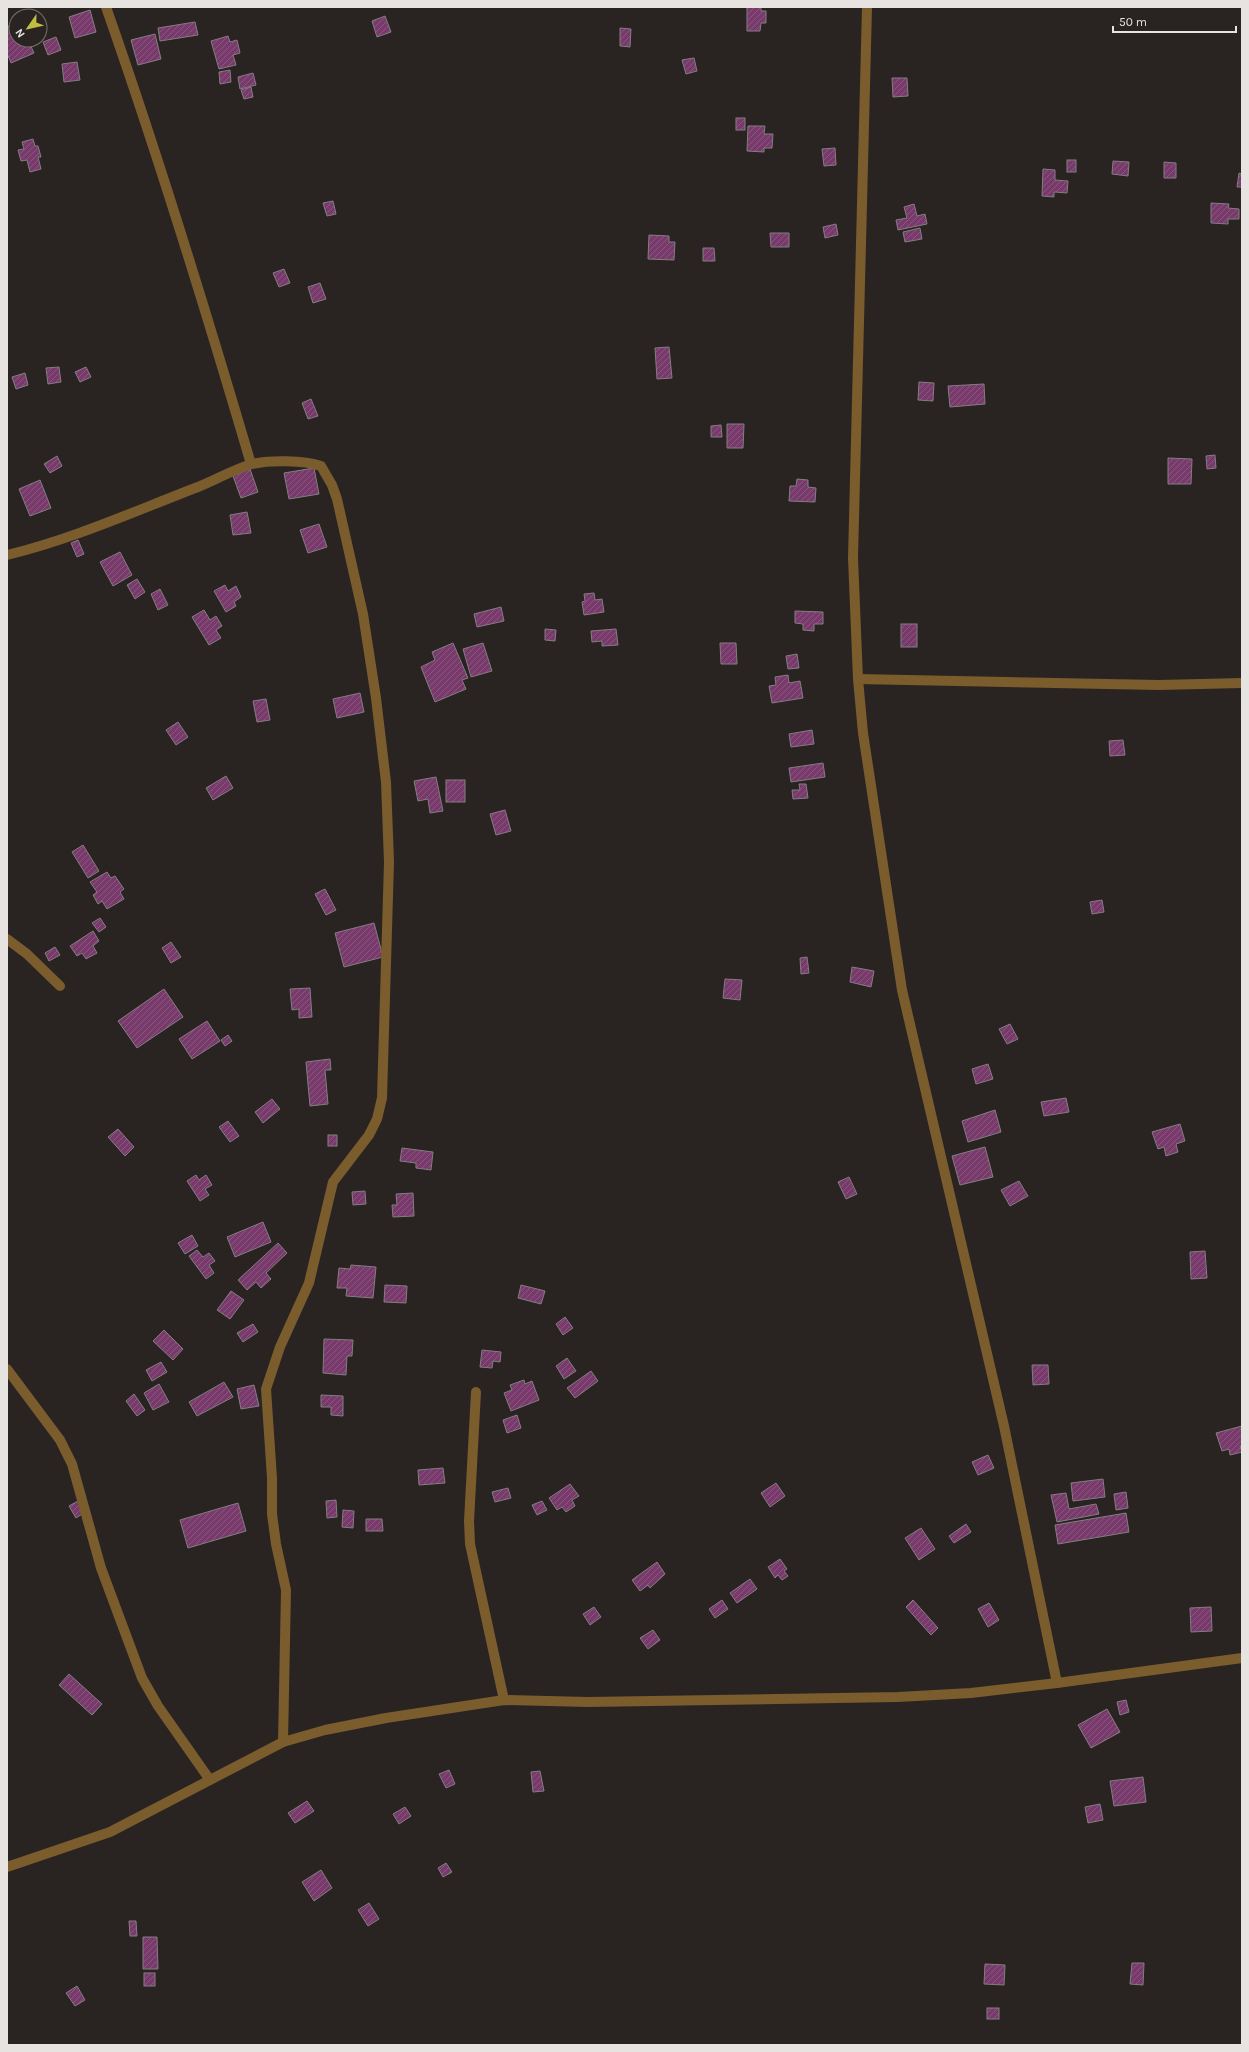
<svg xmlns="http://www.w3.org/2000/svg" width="1249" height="2052" font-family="Karla,sans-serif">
	<defs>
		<pattern id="building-hatch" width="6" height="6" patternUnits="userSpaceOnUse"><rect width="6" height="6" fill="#773a6a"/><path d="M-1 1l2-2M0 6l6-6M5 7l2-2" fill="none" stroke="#8a567f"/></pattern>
	</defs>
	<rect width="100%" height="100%" fill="#292422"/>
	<g fill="url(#building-hatch)" stroke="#837e82">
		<path d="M 747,7 L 761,7 L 761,11 L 766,11 L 766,23 L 761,23 L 760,31 L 747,31 Z"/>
		<path d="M 90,10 L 96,32 L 75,38 L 69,17 Z"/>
		<path d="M 385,16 L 391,32 L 377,37 L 372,21 Z"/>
		<path d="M 195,22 L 198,35 L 160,41 L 158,28 Z"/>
		<path d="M 16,23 L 16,40 L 28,40 L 34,53 L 11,63 L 7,53 L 7,27 Z"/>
		<path d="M 620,28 L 631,29 L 630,47 L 620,46 Z"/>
		<path d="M 155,34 L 161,59 L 138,65 L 131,40 Z"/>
		<path d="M 228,36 L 230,42 L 237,40 L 240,53 L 233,55 L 236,65 L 219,69 L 211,41 Z"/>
		<path d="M 56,37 L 61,50 L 48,55 L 43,42 Z"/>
		<path d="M 694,58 L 697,71 L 686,74 L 682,60 Z"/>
		<path d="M 77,62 L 80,80 L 64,82 L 62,64 Z"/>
		<path d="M 230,70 L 231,82 L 220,84 L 219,72 Z"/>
		<path d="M 253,73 L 256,85 L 240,89 L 238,77 Z"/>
		<path d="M 892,78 L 907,78 L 908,96 L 893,97 Z"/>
		<path d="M 251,87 L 253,97 L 244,99 L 241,90 Z"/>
		<rect x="736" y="118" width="9" height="12"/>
		<path d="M 748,126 L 765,126 L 764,134 L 773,134 L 772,148 L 764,148 L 764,152 L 747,151 Z"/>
		<path d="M 33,139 L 35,146 L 38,146 L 41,157 L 38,157 L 41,169 L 30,172 L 27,160 L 21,161 L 18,150 L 24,149 L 22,142 Z"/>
		<path d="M 835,148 L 836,165 L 824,166 L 822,149 Z"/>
		<rect x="1067" y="160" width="9" height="12"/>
		<path d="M 1113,161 L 1129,162 L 1128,176 L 1112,174 Z"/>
		<path d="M 1164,162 L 1176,163 L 1176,178 L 1164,178 Z"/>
		<path d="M 1043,169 L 1055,170 L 1055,180 L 1068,181 L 1067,193 L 1054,192 L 1054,197 L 1042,196 Z"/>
		<path d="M 1239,173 L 1242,174 L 1242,187 L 1237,187 Z"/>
		<path d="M 333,201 L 336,214 L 327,216 L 323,203 Z"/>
		<path d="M 1211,203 L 1229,204 L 1228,208 L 1239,209 L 1239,219 L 1228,219 L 1228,224 L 1211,223 Z"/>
		<path d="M 914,204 L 917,216 L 925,214 L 927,224 L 898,230 L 896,220 L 907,218 L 904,207 Z"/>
		<path d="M 836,224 L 838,235 L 825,238 L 823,227 Z"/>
		<path d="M 920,228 L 922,239 L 905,242 L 903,232 Z"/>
		<path d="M 770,233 L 789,233 L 789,247 L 771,247 Z"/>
		<path d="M 649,235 L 669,236 L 669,242 L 675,242 L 674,260 L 648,259 Z"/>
		<path d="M 703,248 L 714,248 L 715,261 L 703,261 Z"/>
		<path d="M 284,269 L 290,283 L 279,287 L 273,273 Z"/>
		<path d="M 320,283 L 326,299 L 313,303 L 308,287 Z"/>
		<path d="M 669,347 L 672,378 L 657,379 L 655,348 Z"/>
		<path d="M 59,367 L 61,382 L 48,384 L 46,368 Z"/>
		<path d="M 86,367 L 91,377 L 80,382 L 75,372 Z"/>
		<path d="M 25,373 L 28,385 L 16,389 L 12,377 Z"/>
		<path d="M 919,382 L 934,383 L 933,401 L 918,400 Z"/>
		<path d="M 984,384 L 985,404 L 950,407 L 948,386 Z"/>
		<path d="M 311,399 L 318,416 L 308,419 L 302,403 Z"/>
		<path d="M 727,424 L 744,424 L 743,448 L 727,448 Z"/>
		<path d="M 721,425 L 722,437 L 711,437 L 711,426 Z"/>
		<path d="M 1215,455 L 1216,468 L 1207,469 L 1206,456 Z"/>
		<path d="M 57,456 L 62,466 L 50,473 L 44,464 Z"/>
		<path d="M 1168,458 L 1192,459 L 1191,484 L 1168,484 Z"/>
		<path d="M 314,468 L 319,494 L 289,499 L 284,473 Z"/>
		<path d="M 250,469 L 258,492 L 241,498 L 233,476 Z"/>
		<path d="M 797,479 L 808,480 L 808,487 L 816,488 L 815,502 L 789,501 L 790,486 L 796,486 Z"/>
		<path d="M 40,480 L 51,508 L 30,516 L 19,489 Z"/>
		<path d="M 247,512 L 251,533 L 233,535 L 230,515 Z"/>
		<path d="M 319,524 L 327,547 L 308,553 L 300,530 Z"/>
		<path d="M 78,540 L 84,554 L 77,557 L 71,543 Z"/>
		<path d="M 120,552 L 132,575 L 113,586 L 100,562 Z"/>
		<path d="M 137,579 L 145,592 L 135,599 L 127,585 Z"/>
		<path d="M 225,585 L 228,591 L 236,586 L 241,597 L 234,602 L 236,606 L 226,612 L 214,591 Z"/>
		<path d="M 160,589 L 168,605 L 158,610 L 151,594 Z"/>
		<path d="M 594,593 L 595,600 L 602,599 L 604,612 L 584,615 L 582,602 L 585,601 L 584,594 Z"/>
		<path d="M 501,607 L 504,621 L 477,627 L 474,614 Z"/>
		<path d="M 204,610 L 210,620 L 216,616 L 222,626 L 216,630 L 221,638 L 209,645 L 192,617 Z"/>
		<path d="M 795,611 L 823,612 L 823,624 L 814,624 L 814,631 L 803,630 L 803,624 L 795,623 Z"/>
		<rect x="901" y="624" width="16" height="23"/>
		<path d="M 545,629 L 556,630 L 555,641 L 545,640 Z"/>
		<path d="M 616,629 L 618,645 L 602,646 L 602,641 L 592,642 L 591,631 Z"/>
		<path d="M 453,643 L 468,678 L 462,680 L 466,689 L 435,702 L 421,667 L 435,660 L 432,652 Z"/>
		<path d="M 483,643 L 492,671 L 471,677 L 463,649 Z"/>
		<path d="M 720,643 L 736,643 L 737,664 L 721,664 Z"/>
		<path d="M 797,654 L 799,668 L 788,669 L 786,656 Z"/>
		<path d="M 788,675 L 789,683 L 800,681 L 803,698 L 772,703 L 769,686 L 776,685 L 775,677 Z"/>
		<path d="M 360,693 L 364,712 L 337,718 L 333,699 Z"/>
		<path d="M 266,699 L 270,720 L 257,722 L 253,701 Z"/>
		<path d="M 178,722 L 188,737 L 176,745 L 166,730 Z"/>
		<path d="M 812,730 L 814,744 L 791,747 L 789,734 Z"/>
		<path d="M 1123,740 L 1125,755 L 1110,756 L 1109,741 Z"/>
		<path d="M 823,763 L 825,777 L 791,782 L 789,768 Z"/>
		<path d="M 226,776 L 233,788 L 213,800 L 206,788 Z"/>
		<path d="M 436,777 L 443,811 L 430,813 L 428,799 L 418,801 L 414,781 Z"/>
		<rect x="446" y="780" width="19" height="22"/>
		<path d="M 799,784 L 806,784 L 808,798 L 793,799 L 792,790 L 800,790 Z"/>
		<path d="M 505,810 L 511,831 L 496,835 L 490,814 Z"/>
		<path d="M 83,845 L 99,871 L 88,878 L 72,852 Z"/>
		<path d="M 107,872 L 111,878 L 115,876 L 124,889 L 120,892 L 124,899 L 107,909 L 102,901 L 98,904 L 93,895 L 97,892 L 90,882 Z"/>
		<path d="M 325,889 L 336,910 L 326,915 L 315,894 Z"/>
		<path d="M 1102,900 L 1104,912 L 1092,914 L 1090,902 Z"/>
		<path d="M 100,918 L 106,927 L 99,932 L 92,923 Z"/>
		<path d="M 374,923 L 383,957 L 344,967 L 335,933 Z"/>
		<path d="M 93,931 L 99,941 L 93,946 L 97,953 L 86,959 L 82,953 L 77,956 L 70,946 Z"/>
		<path d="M 171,942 L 181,957 L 171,963 L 162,948 Z"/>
		<path d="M 55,947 L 60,955 L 49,961 L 45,953 Z"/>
		<path d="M 807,957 L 809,973 L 801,974 L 800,958 Z"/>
		<path d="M 852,967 L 874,971 L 871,987 L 850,982 Z"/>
		<path d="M 725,979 L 742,980 L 740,1000 L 723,998 Z"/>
		<path d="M 310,988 L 312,1017 L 299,1018 L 299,1009 L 292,1010 L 290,989 Z"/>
		<path d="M 164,989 L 183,1017 L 137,1048 L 118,1021 Z"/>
		<path d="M 207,1021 L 220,1041 L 192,1059 L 179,1039 Z"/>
		<path d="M 1010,1024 L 1018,1039 L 1007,1044 L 999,1029 Z"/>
		<path d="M 228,1035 L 232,1041 L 225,1046 L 221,1040 Z"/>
		<path d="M 330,1059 L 331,1070 L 325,1070 L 328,1104 L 310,1106 L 306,1062 Z"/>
		<path d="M 988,1064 L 993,1079 L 976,1084 L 972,1069 Z"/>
		<path d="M 1066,1098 L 1069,1112 L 1044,1116 L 1041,1102 Z"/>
		<path d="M 272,1099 L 280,1109 L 263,1123 L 255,1112 Z"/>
		<path d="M 995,1110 L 1001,1132 L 968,1142 L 962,1121 Z"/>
		<path d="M 228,1121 L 239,1136 L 230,1142 L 219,1127 Z"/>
		<path d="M 1180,1124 L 1185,1141 L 1176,1144 L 1178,1152 L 1166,1156 L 1164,1147 L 1158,1149 L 1152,1132 Z"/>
		<path d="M 118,1129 L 134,1147 L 125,1156 L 108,1137 Z"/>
		<rect x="328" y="1135" width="9" height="11"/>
		<path d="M 985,1147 L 993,1177 L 960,1185 L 952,1156 Z"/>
		<path d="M 402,1148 L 433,1152 L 431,1170 L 416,1168 L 416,1163 L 400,1161 Z"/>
		<path d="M 196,1175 L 199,1180 L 206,1175 L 212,1185 L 205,1189 L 209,1195 L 200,1201 L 187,1181 Z"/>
		<path d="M 849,1177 L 857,1194 L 846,1199 L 838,1182 Z"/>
		<path d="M 1019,1181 L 1028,1196 L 1010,1206 L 1001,1190 Z"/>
		<path d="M 365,1191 L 366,1204 L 353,1205 L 352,1192 Z"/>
		<path d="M 413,1193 L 414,1216 L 393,1217 L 392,1205 L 397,1205 L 396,1194 Z"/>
		<path d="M 263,1222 L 271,1242 L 235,1257 L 227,1237 Z"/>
		<path d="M 192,1235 L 198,1246 L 185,1254 L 178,1243 Z"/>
		<path d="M 278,1243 L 287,1253 L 266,1273 L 271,1279 L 261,1288 L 256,1282 L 247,1290 L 238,1280 Z"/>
		<path d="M 197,1250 L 203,1257 L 209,1253 L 215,1261 L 209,1265 L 214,1273 L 206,1279 L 189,1256 Z"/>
		<path d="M 1205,1251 L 1207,1278 L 1191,1279 L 1190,1252 Z"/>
		<path d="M 351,1265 L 376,1267 L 373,1298 L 346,1296 L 347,1288 L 337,1288 L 339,1268 L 350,1269 Z"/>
		<path d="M 385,1285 L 407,1286 L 406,1303 L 384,1302 Z"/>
		<path d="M 521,1285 L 545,1291 L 541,1304 L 518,1298 Z"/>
		<path d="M 231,1291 L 244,1300 L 230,1319 L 217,1310 Z"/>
		<path d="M 565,1317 L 573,1328 L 563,1335 L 556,1324 Z"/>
		<path d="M 253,1324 L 258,1332 L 243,1342 L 237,1333 Z"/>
		<path d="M 164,1330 L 183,1349 L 173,1360 L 153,1341 Z"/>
		<path d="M 324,1339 L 353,1340 L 352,1356 L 347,1356 L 346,1375 L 323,1373 Z"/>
		<path d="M 482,1350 L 501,1352 L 500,1362 L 493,1361 L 492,1368 L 480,1367 Z"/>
		<path d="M 567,1358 L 576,1371 L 564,1379 L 556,1366 Z"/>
		<path d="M 161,1362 L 167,1372 L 152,1381 L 146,1370 Z"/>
		<path d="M 1032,1365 L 1048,1365 L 1049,1384 L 1033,1385 Z"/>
		<path d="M 591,1371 L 598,1381 L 575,1398 L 567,1388 Z"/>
		<path d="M 524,1380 L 525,1384 L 532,1381 L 539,1400 L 511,1411 L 504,1393 L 512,1390 L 510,1385 Z"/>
		<path d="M 224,1382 L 233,1397 L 197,1416 L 189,1402 Z"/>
		<path d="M 159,1384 L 169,1402 L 153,1410 L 144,1393 Z"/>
		<path d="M 254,1385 L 259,1406 L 241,1409 L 237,1389 Z"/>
		<path d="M 134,1394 L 145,1410 L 137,1416 L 126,1401 Z"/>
		<path d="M 321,1395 L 343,1396 L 343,1416 L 331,1415 L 331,1407 L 321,1407 Z"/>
		<path d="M 517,1415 L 521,1428 L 507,1433 L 503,1420 Z"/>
		<path d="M 1242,1426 L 1242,1446 L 1240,1446 L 1242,1452 L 1230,1455 L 1229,1449 L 1222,1451 L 1216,1433 Z"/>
		<path d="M 988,1455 L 994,1468 L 978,1475 L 972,1462 Z"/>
		<path d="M 443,1468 L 445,1483 L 419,1485 L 418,1470 Z"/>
		<path d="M 1103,1479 L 1105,1497 L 1073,1501 L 1071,1483 Z"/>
		<path d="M 776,1483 L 785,1496 L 770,1507 L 761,1493 Z"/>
		<path d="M 570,1484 L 579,1496 L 572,1500 L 575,1506 L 566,1512 L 562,1507 L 557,1510 L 549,1498 Z"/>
		<path d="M 508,1488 L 511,1498 L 495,1502 L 492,1492 Z"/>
		<path d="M 1126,1492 L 1128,1508 L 1116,1510 L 1114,1494 Z"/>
		<path d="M 1066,1493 L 1069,1509 L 1096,1504 L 1099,1514 L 1057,1522 L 1051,1495 Z"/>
		<path d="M 336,1500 L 337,1517 L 327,1518 L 326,1501 Z"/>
		<path d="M 78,1501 L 85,1512 L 76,1518 L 69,1506 Z"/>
		<path d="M 542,1501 L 547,1510 L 537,1515 L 532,1505 Z"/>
		<path d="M 238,1503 L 246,1531 L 188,1548 L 180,1520 Z"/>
		<path d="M 343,1510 L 354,1511 L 353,1528 L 342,1527 Z"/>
		<path d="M 1126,1513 L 1129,1532 L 1058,1544 L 1055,1525 Z"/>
		<path d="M 366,1519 L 382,1519 L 383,1531 L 366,1531 Z"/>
		<path d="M 966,1524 L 971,1532 L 954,1543 L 949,1536 Z"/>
		<path d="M 921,1528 L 935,1549 L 919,1560 L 905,1538 Z"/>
		<path d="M 780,1559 L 787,1569 L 784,1571 L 788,1576 L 782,1580 L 778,1575 L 775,1578 L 768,1567 Z"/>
		<path d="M 657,1562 L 665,1574 L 650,1588 L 648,1585 L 640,1591 L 632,1580 Z"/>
		<path d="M 750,1579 L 757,1589 L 737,1603 L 730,1593 Z"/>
		<path d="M 722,1600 L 728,1609 L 715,1618 L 709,1609 Z"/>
		<path d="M 913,1600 L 938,1628 L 931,1635 L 906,1607 Z"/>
		<path d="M 989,1603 L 999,1620 L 988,1627 L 978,1609 Z"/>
		<path d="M 594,1607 L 601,1617 L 590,1625 L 583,1614 Z"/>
		<path d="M 1211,1607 L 1212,1631 L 1191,1632 L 1190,1608 Z"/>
		<path d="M 653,1630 L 660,1640 L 648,1649 L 640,1638 Z"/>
		<path d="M 69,1674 L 102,1704 L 92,1715 L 59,1685 Z"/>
		<path d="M 1126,1700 L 1129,1712 L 1120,1715 L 1117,1702 Z"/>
		<path d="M 1107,1709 L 1120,1732 L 1091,1748 L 1078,1725 Z"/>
		<path d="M 449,1770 L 455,1784 L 446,1788 L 439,1774 Z"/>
		<path d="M 540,1771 L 544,1791 L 533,1792 L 531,1772 Z"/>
		<path d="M 1143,1777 L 1146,1802 L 1114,1806 L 1110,1781 Z"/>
		<path d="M 307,1801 L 314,1811 L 295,1823 L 288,1813 Z"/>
		<path d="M 1100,1804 L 1103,1820 L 1088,1823 L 1085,1807 Z"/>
		<path d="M 405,1807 L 411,1816 L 399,1824 L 393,1814 Z"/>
		<path d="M 446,1863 L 452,1872 L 443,1877 L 438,1868 Z"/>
		<path d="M 321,1870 L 332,1888 L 314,1901 L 302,1882 Z"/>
		<path d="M 369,1903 L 379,1919 L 368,1926 L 358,1910 Z"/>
		<path d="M 129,1921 L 136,1921 L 137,1936 L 130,1936 Z"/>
		<path d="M 143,1937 L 157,1937 L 158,1969 L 143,1969 Z"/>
		<path d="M 1132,1963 L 1144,1963 L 1143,1985 L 1130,1984 Z"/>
		<path d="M 985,1964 L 1005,1965 L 1004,1985 L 984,1984 Z"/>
		<rect x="144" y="1973" width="11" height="13"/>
		<path d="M 77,1986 L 85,2000 L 75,2006 L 66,1993 Z"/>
		<rect x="987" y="2008" width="12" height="11"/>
	</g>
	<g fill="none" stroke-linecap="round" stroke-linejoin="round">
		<g stroke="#7a5c2d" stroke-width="10">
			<path d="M 106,7 C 159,158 206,311 251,464"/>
			<path d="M 867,7 L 853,558 L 858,679 L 863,733 L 902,990 L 1004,1426 L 1057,1683"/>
			<path d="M 7,555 C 73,539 135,511 198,487 C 216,480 234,469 252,464 C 269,460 304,460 321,466 L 332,485 L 337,499 L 363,614 L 376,698 L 386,782 L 389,862 L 382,1098 L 377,1119 L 369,1135 L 333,1182 L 309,1283 L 280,1347 L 266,1389 L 272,1478 L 272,1514 L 276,1544 L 286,1590 L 283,1742"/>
			<path d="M 858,679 L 1159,685 L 1242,683"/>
			<path d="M 7,939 L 27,954 L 60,986"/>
			<path d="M 7,1369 L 60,1440 L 72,1464 L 101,1568 L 142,1678 L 158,1706 L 210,1780"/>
			<path d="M 476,1392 L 469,1521 L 470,1544 L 504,1700"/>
			<path d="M 7,1867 L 110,1832 L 283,1742 L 325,1730 L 386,1718 L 504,1700 L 588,1702 L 898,1697 L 971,1693 L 1057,1683 L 1242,1658"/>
		</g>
	</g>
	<rect width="1249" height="2052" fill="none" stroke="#e6e3e1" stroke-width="16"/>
	<g transform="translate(28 28) rotate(236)"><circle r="19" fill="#292422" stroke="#75706e"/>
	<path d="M0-3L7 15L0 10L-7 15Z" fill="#c0be41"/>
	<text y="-6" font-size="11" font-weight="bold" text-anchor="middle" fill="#e6e3e1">N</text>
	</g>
	<path d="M1113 26v6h123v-6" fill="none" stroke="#e6e3e1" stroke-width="2"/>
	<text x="1119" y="26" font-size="12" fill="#e6e3e1" stroke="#292422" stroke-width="3" paint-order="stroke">50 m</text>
</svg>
